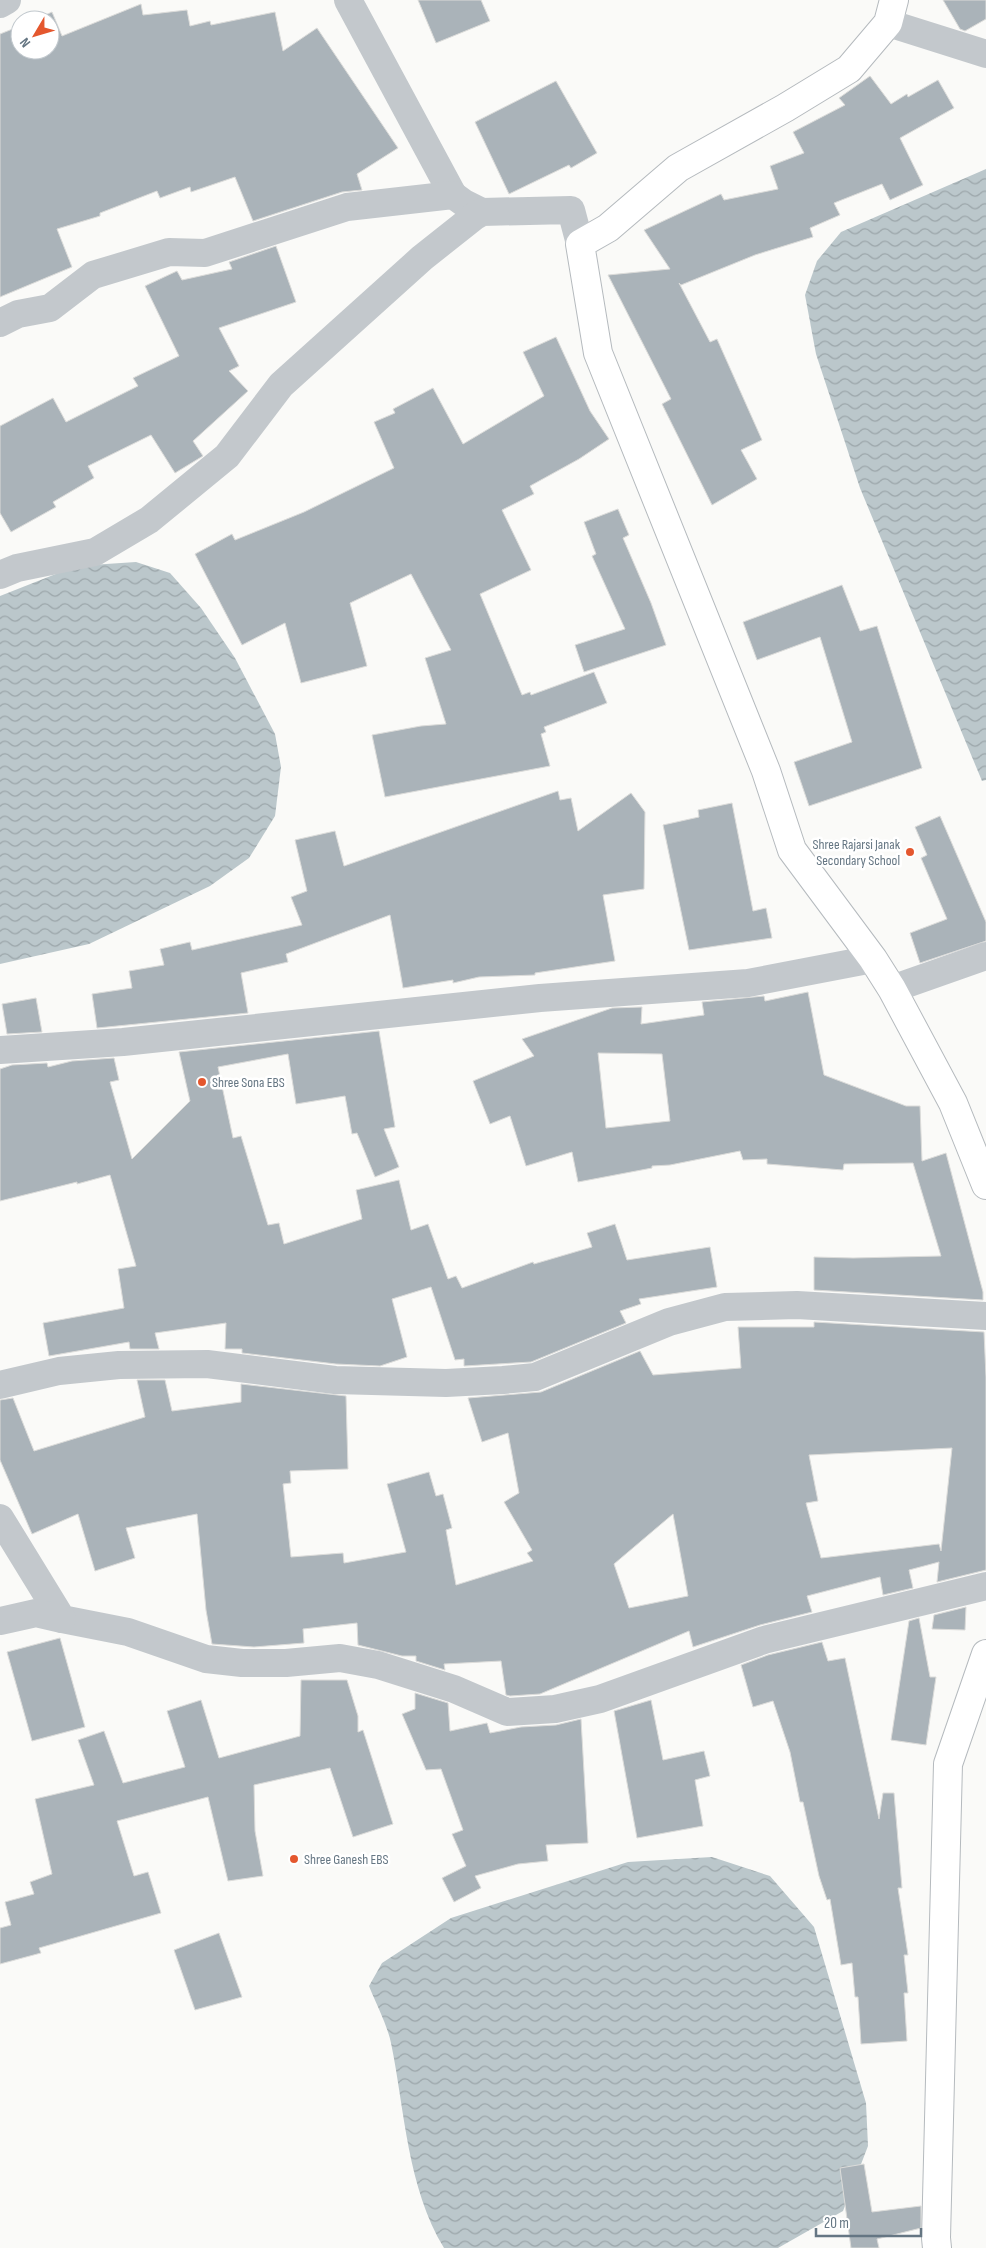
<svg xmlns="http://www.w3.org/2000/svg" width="986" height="2248" font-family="'Sofia Sans Condensed',sans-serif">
	<defs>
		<pattern id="water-waves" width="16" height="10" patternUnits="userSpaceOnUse" patternTransform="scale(1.25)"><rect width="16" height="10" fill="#bbc7cb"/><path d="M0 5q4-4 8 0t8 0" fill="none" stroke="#9ca6aa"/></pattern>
	</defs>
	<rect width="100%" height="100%" fill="#fafaf8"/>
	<g fill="url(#water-waves)">
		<path d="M 986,169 L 986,780 L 982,781 L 860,488 L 816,354 L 805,295 L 817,261 L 841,232 Z"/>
		<path d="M 136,562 L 170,573 L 201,608 L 235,658 L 275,734 L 281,767 L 275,816 L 249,858 L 210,886 L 89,944 L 0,964 L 0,596 L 76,566 Z"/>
		<path d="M 712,1857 L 770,1876 L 814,1927 L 866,2103 L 868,2146 L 843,2211 L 778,2248 L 444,2248 C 407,2187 405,2111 391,2043 C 387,2024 376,2004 369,1986 L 382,1963 L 451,1918 L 628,1862 Z"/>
	</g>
	<g fill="#aab3b9" stroke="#dcdcda" fill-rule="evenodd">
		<path d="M 418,0 L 481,0 L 490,21 L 436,43 Z"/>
		<path d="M 943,0 L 986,0 L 986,19 L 965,31 L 960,29 Z"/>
		<path d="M 141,4 L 143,15 L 187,10 L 190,26 L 210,21 L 211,25 L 275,12 L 283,51 L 317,28 L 398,148 L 357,174 L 362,190 L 342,192 L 253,221 L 235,177 L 191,192 L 190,187 L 160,198 L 157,191 L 100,213 L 100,216 L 57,229 L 72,267 L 0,297 L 0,34 L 20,26 L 20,50 L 50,50 L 50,20 L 34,20 L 52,12 L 62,36 Z"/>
		<path d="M 870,76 L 891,104 L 907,94 L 908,97 L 938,80 L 954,108 L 900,138 L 923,185 L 890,200 L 882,184 L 834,203 L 840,215 L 810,228 L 813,237 L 755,255 L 681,285 L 679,283 L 710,342 L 717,339 L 762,440 L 741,450 L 757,479 L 712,505 L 662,404 L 671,399 L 608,275 L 670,269 L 644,230 L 721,194 L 724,200 L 778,189 L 770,166 L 804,153 L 793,132 L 845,105 L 839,98 Z"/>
		<path d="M 556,81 L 597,153 L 571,168 L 569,165 L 509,194 L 475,122 Z"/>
		<path d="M 276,246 L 296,302 L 219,328 L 239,366 L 229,371 L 248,391 L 193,441 L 203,456 L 175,473 L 151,435 L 88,466 L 94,478 L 53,502 L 56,507 L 11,532 L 0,513 L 0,426 L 53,398 L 66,422 L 138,386 L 133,378 L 179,356 L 145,286 L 177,271 L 182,280 L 232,269 L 229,262 Z"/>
		<path d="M 556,337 L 590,411 L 609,439 L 579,459 L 530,486 L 534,494 L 502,510 L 531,570 L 480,594 L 522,695 L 530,692 L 531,695 L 594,672 L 607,703 L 544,727 L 546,732 L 541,734 L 550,766 L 385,797 L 372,735 L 421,726 L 446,724 L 425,658 L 451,650 L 411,574 L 350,603 L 367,666 L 301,683 L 285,623 L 242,645 L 195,554 L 232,534 L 235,540 L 304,512 L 394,468 L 374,422 L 395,413 L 393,409 L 433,388 L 463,444 L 544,396 L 523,352 Z"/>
		<path d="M 618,509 L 629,535 L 623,538 L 651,603 L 666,645 L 584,672 L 575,645 L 625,629 L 592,556 L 596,554 L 584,522 Z"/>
		<path d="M 842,585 L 860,631 L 877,626 L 922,768 L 809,806 L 794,762 L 852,742 L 820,637 L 757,660 L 743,622 Z"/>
		<path d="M 558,791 L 560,800 L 571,798 L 578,831 L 631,793 L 645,812 L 644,889 L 603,895 L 615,961 L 535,973 L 535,975 L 479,977 L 453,983 L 453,980 L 403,988 L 390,915 L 286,954 L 288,962 L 241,973 L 248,1013 L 97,1028 L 92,994 L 132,988 L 129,971 L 164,965 L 160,949 L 190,942 L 192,950 L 302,925 L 291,897 L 307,891 L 295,840 L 335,831 L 344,866 Z"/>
		<path d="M 732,803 L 753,911 L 766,908 L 772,938 L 689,950 L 663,825 L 699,817 L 698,810 Z"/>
		<path d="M 940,816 L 986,922 L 986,941 L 920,963 L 910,933 L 947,919 L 921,858 L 927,855 L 915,827 Z"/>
		<path d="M 808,992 L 824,1075 L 906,1106 L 920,1106 L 922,1161 L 946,1153 L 983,1292 L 983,1300 L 814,1290 L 814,1257 L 853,1258 L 941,1256 L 913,1163 L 844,1164 L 843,1170 L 767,1164 L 767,1159 L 743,1160 L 740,1151 L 670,1165 L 652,1166 L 652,1168 L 578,1182 L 572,1152 L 526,1166 L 510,1116 L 490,1124 L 473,1081 L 534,1056 L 522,1039 L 612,1008 L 642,1007 L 641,1024 L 704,1015 L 702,1002 L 764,996 L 765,1001 ZM 598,1053 L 662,1054 L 670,1121 L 606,1128 Z"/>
		<path d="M 36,998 L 42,1032 L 7,1034 L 2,1004 Z"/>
		<path d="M 379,1031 L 395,1127 L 384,1129 L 399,1167 L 375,1177 L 357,1133 L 352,1134 L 345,1096 L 296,1104 L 288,1054 L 218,1067 L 233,1138 L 241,1136 L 268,1225 L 279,1223 L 284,1244 L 362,1219 L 356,1190 L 399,1180 L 411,1230 L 428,1224 L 448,1279 L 456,1276 L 462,1288 L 533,1262 L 534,1264 L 592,1247 L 587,1233 L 615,1224 L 627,1260 L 710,1247 L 717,1287 L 639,1299 L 641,1304 L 620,1311 L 626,1323 L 531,1362 L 464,1366 L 464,1359 L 455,1360 L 431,1287 L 392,1299 L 407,1357 L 380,1366 L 336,1364 L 242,1353 L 242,1349 L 225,1349 L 226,1323 L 155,1333 L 159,1349 L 130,1349 L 129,1342 L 49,1356 L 43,1323 L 124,1308 L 118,1269 L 136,1266 L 110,1175 L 77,1184 L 77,1182 L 0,1201 L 0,1069 L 12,1065 L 47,1063 L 48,1067 L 72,1061 L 114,1058 L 119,1080 L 110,1082 L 132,1159 L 190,1101 L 179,1052 Z"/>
		<path d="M 814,1322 L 984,1332 L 986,1377 L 986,1570 L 937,1582 L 939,1562 L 909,1570 L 913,1588 L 883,1595 L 880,1577 L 807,1596 L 812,1612 L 760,1625 L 693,1647 L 689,1631 L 540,1694 L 510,1696 L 506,1695 L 501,1661 L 444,1664 L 445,1670 L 416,1661 L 416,1656 L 402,1656 L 358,1645 L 357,1623 L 303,1629 L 304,1643 L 254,1647 L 212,1644 L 206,1610 L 197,1514 L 126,1528 L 135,1558 L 95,1571 L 78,1514 L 32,1534 L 0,1460 L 0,1400 L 13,1398 L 34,1451 L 145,1417 L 137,1380 L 165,1380 L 172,1411 L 241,1402 L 241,1384 L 346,1396 L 348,1469 L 290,1471 L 291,1483 L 283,1484 L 291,1557 L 343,1553 L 344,1563 L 406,1552 L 387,1484 L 429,1472 L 436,1496 L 443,1494 L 452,1528 L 446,1530 L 456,1585 L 533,1561 L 527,1553 L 532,1550 L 504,1502 L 519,1493 L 508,1433 L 482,1442 L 468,1398 L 541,1392 L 640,1351 L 653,1375 L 741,1368 L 738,1327 L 814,1327 ZM 952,1448 L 941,1551 L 939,1544 L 821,1558 L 806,1503 L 818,1501 L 809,1455 ZM 673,1514 L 688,1596 L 629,1608 L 614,1564 Z"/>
		<path d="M 966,1607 L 965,1630 L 932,1629 L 934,1615 Z"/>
		<path d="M 919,1618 L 930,1677 L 936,1677 L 926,1745 L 891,1740 L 909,1621 Z"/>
		<path d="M 60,1638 L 85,1727 L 32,1741 L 7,1652 Z"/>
		<path d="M 822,1642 L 828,1661 L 845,1658 L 879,1819 L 883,1793 L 894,1793 L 902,1888 L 898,1888 L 908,1955 L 904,1955 L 908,1993 L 904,1993 L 907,2041 L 861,2044 L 858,1997 L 855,1997 L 852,1963 L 841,1965 L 830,1899 L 827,1900 L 819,1876 L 803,1802 L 800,1802 L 790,1752 L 773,1701 L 753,1707 L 741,1665 L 768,1655 Z"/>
		<path d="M 301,1680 L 347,1680 L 358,1716 L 358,1732 L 363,1730 L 393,1824 L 353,1837 L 330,1768 L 254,1785 L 255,1831 L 263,1876 L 228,1881 L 208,1797 L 117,1821 L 134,1876 L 148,1872 L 161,1913 L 39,1948 L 41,1953 L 0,1964 L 0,1928 L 11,1925 L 5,1902 L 34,1894 L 30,1882 L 52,1874 L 35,1799 L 94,1785 L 78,1740 L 104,1731 L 123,1783 L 185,1767 L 167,1711 L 201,1700 L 219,1758 L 300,1736 Z"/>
		<path d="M 415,1693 L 448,1703 L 450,1731 L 487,1723 L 490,1733 L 521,1727 L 556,1725 L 581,1719 L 588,1843 L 546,1845 L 548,1861 L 518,1864 L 475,1876 L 481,1888 L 454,1902 L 442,1878 L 466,1866 L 452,1834 L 463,1830 L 441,1769 L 426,1770 L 402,1714 L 415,1709 Z"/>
		<path d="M 651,1700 L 663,1760 L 704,1751 L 710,1776 L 695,1780 L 703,1826 L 637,1838 L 614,1711 Z"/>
		<path d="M 219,1933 L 242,1997 L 195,2010 L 174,1950 Z"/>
		<path d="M 864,2164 L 872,2212 L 921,2206 L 921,2228 L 877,2239 L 879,2248 L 851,2248 L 840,2168 Z"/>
	</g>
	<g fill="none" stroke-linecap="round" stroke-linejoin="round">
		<g stroke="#b5babe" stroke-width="30">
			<g id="major">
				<path d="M 894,0 L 888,23 L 849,69 L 785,108 L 678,168 L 608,228 L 580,244 L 598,353 L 766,771 L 792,850 L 873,959 L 892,989 L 953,1103 L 986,1185"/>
				<path d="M 937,2248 L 936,2238 L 948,1764 L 986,1654"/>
			</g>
		</g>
		<g stroke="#c3c8cc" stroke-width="28">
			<path d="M 348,0 L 453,195"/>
			<path d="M 0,4 L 7,0"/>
			<path d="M 888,23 L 986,54"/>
			<path d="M 0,323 L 18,314 L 50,308 L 93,275 L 169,252 L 205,253 L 347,207 L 453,195 L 464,203 L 482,212"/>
			<path d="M 0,575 L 17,568 L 95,552 L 149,520 L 227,456 L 281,385 L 422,258 L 475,216 L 482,212 L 571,210 L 580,244"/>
			<path d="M 892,989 L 986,956"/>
			<path d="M 0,1050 L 123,1042 L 540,998 L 748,983 L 873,959"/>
			<path d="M 0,1385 L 59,1371 L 119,1365 L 207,1364 L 335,1380 L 446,1383 L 503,1380 L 535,1377 L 669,1322 L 725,1307 L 797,1305 L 986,1316"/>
			<path d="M 0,1518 L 62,1619 L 128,1632 L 206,1659 L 242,1663 L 286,1663 L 340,1658 L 378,1665 L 454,1689 L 507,1712 L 555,1709 L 600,1699 L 764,1640 L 986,1586"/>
			<path d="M 0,1621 L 36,1613 L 62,1619"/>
		</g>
		<use href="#major" stroke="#fff" stroke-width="28"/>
	</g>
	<g fill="#e4572e" stroke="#fff" stroke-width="2">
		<circle cx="910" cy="852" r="5"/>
		<circle cx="202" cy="1082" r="5"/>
		<circle cx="294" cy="1859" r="5"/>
	</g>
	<g text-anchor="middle" stroke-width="5" stroke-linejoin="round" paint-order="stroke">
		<g font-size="14" fill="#657683" stroke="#fff" text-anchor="start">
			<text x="900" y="849" text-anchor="end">Shree Rajarsi Janak<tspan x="900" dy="16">Secondary School</tspan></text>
			<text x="212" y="1087">Shree Sona EBS</text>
			<text x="304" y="1864">Shree Ganesh EBS</text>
		</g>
	</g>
	<g transform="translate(35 35) rotate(232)"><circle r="24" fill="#ffffff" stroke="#c1c8cd"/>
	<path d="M0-4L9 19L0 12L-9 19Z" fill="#e4572e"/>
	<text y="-8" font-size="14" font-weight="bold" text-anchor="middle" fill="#657683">N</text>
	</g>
	<path d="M816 2228v8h105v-8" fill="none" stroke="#657683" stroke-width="2.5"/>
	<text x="824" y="2228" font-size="15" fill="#657683" stroke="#ffffff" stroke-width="4" paint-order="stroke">20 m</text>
</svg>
